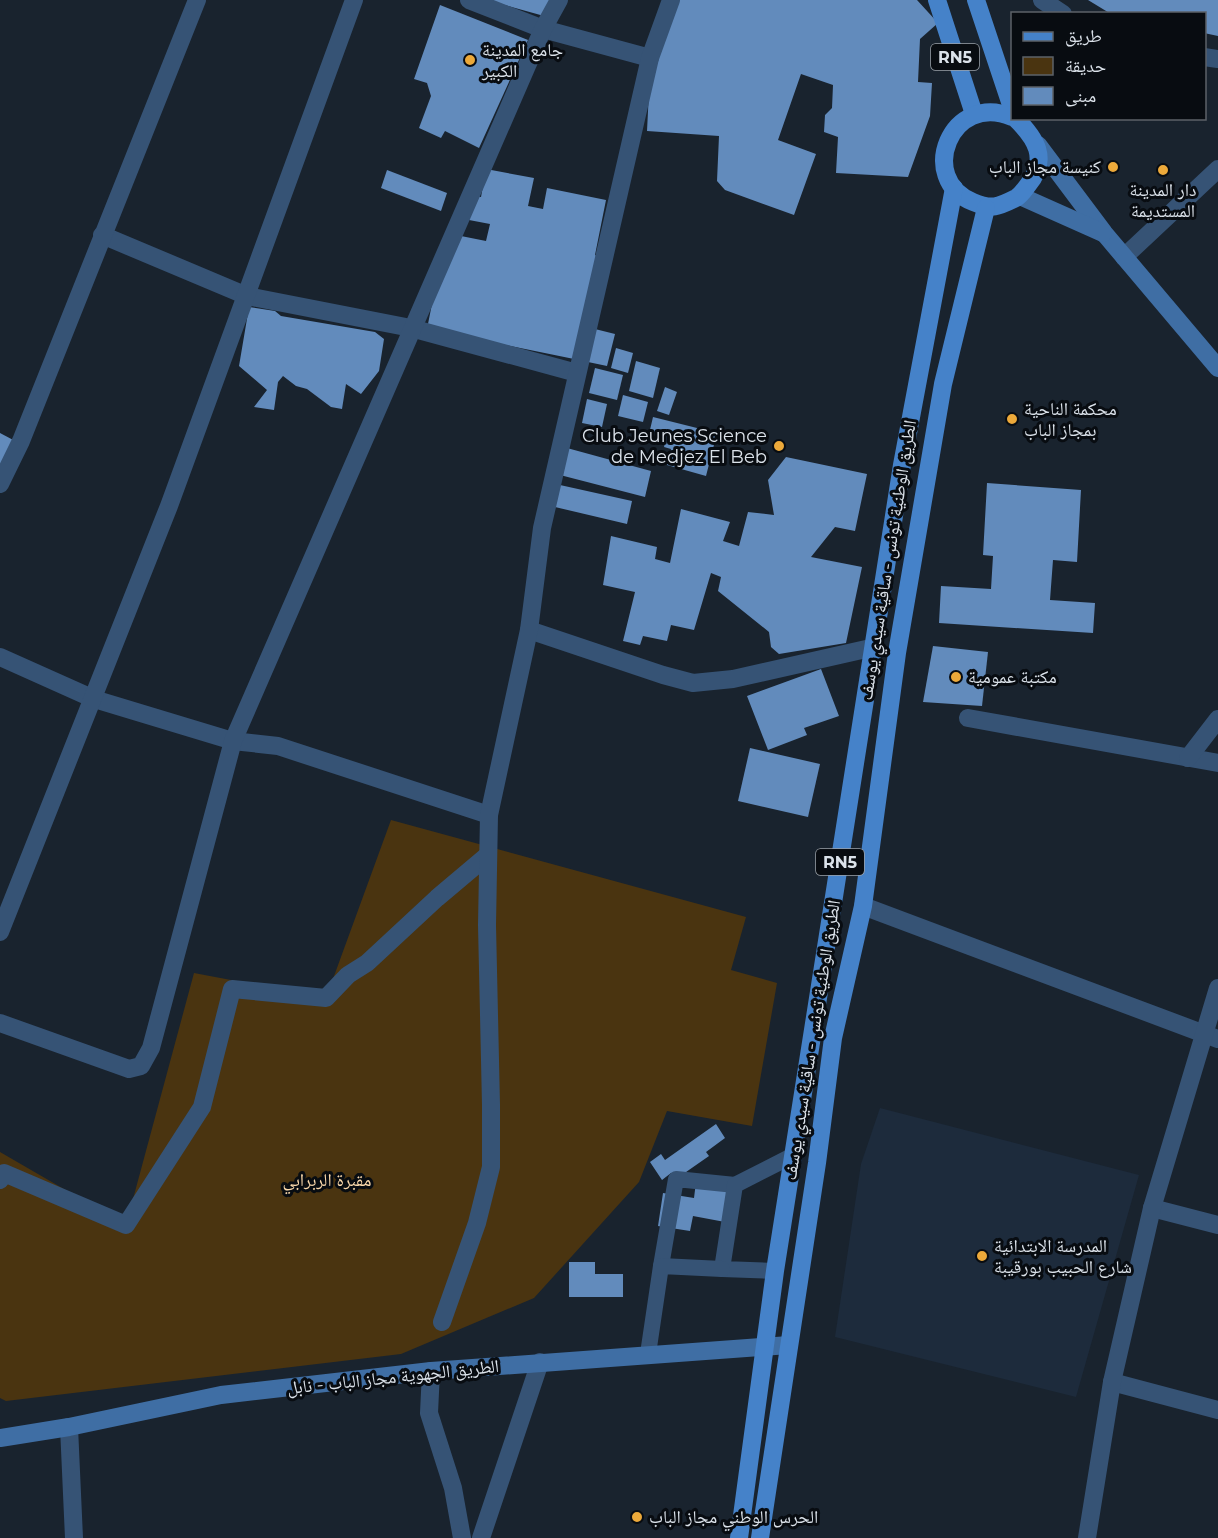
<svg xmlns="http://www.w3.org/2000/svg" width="1218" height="1538" font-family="Montserrat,'Noto Naskh Arabic',sans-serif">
	<rect width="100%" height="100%" fill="#19232e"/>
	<path fill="#1d2b3c" d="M 880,1108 L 1139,1175 L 1076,1397 L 835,1337 L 861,1164 Z"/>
	<path fill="#4a3410" d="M 391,820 L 746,917 L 731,970 L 777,983 L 752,1126 L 667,1111 L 639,1182 L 534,1298 L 401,1354 L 6,1401 L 0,1398 L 0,1152 L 126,1225 L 194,973 L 326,998 Z"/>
	<g fill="#628bbc">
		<path d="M 487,0 L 551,0 L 544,16 Z"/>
		<path d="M 675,0 L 917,0 L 938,23 L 920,39 L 918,82 L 932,83 L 930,116 L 908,177 L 836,173 L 838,137 L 824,132 L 825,115 L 832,108 L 833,85 L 801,74 L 778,140 L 816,154 L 794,215 L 725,190 L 717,181 L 719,136 L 647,131 L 650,72 Z"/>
		<path d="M 1088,0 L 1218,0 L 1218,36 L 1204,33 L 1204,14 L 1111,14 Z"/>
		<path d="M 440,5 L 528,40 L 479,148 L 445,131 L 441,138 L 419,128 L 431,96 L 427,83 L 414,79 Z"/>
		<path d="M 486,169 L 534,178 L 528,206 L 543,209 L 547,188 L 606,200 L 595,255 L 597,256 L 574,359 L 427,329 L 446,233 L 486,241 L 490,224 L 469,220 L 474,196 L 481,197 Z"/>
		<path d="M 387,170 L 447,193 L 441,211 L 381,188 Z"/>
		<path d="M 249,307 L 275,311 L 281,316 L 375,332 L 384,339 L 379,371 L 361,394 L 346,384 L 342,409 L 331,407 L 307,389 L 296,386 L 283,376 L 278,382 L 274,410 L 254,407 L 267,390 L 239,366 Z"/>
		<path d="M 595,329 L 615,334 L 607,366 L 588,362 Z"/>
		<path d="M 616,348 L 633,353 L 628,373 L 611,368 Z"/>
		<path d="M 636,361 L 660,368 L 653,398 L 629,391 Z"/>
		<path d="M 595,368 L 623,375 L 617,400 L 589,393 Z"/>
		<path d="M 665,387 L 677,392 L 669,415 L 657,411 Z"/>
		<path d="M 623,395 L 648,402 L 643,422 L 618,416 Z"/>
		<path d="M 587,399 L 607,404 L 602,427 L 582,423 Z"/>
		<path d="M 653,417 L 717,433 L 706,476 L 667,465 L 671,449 L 664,447 L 666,439 L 649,434 Z"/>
		<path d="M 0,433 L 17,442 L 0,473 Z"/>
		<path d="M 567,448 L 651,471 L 645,497 L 560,475 Z"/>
		<path d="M 786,457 L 867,474 L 855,531 L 835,527 L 811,557 L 862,567 L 846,643 L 779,654 L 771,647 L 769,632 L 718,591 L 721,577 L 711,573 L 694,630 L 671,625 L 667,641 L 643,636 L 640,645 L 623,641 L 635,592 L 603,585 L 611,536 L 657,547 L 655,559 L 670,563 L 681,509 L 730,522 L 723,541 L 739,546 L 748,512 L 774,515 L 768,480 Z"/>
		<path d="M 987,483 L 1081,490 L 1077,562 L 1053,560 L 1050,600 L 1095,603 L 1093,633 L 939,623 L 941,586 L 991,589 L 993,556 L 983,555 Z"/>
		<path d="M 560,485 L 632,501 L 627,524 L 555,507 Z"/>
		<path d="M 933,646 L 988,652 L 982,706 L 923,702 Z"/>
		<path d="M 821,669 L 839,716 L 804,728 L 807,735 L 768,750 L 747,696 Z"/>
		<path d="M 750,748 L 820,764 L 808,817 L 738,801 Z"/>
		<path d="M 716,1124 L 725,1138 L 706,1152 L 709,1156 L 676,1179 L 671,1173 L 662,1180 L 650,1162 L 661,1154 L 665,1160 Z"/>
		<path d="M 696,1182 L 730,1188 L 725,1222 L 693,1216 L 690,1231 L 658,1226 L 663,1193 L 694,1198 Z"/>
		<path d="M 569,1262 L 595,1262 L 595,1274 L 623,1274 L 623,1297 L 569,1297 Z"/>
	</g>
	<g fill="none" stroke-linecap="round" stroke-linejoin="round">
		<g stroke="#365375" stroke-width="16">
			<path d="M 661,1266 L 676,1179 L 735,1185"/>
			<path d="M 775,1271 L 722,1269 L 735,1185 L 792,1156"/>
			<path d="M 648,1354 L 661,1266 L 722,1269"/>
		</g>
		<g stroke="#365375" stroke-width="18">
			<path d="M 469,0 L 543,29 L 650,58"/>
			<path d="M 1042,0 L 1063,14"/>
			<path d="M 1204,57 L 1218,59"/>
			<path d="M 102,235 L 247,296 L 411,328 L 577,373"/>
			<path d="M 1124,257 L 1218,169"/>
			<path d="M 0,484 L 21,441 L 197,0"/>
			<path d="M 529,630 L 663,675 L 693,683 L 733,679 L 875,647"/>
			<path d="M 0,657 L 94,699 L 233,741 L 278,746 L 489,815"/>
			<path d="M 968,718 L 1218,763"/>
			<path d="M 1188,758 L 1218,719"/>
			<path d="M 863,906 L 1218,1039"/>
			<path d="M 0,932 L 169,506 L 354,0"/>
			<path d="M 0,1023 L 129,1069 L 141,1066 L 151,1048 L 233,741 L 543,29 L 559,0"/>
			<path d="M 0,1180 L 4,1173 L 126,1225 L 202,1107 L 232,989 L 326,998 L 348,975 L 367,963 L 437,898 L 488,855"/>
			<path d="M 1152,1208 L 1218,1225"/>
			<path d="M 442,1322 L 477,1223 L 491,1167 L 491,1105 L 487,925 L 489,815 L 529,630 L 542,528 L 650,58 L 671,0"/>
			<path d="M 431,1371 L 429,1413 L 453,1488 L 462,1538"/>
			<path d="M 1112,1382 L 1218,1410"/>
			<path d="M 69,1427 L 74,1538"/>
			<path d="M 481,1538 L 540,1362"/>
			<path d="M 1087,1538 L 1112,1382 L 1152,1208 L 1218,988"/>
		</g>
		<g stroke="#3f6ea4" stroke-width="18">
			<path d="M 1038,145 L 1104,233 L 1218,368"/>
			<path d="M 1020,196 L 1103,233"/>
			<path d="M 0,1438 L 69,1427 L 221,1395 L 431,1371 L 789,1345"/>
		</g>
		<g stroke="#4582c9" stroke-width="18">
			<path d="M 937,0 L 974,114"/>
			<path d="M 976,0 L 1012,108"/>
			<path d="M 1012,117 C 951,91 916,179 973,202 C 992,210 998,207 1016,198 C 1021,195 1024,190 1028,185 C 1049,159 1036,138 1015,118"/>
			<path d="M 739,1538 L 775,1271 L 902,465 L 954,188"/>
			<path d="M 760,1538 L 817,1163 L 833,1038 L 863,906 L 897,653 L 943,384 L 986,208"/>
		</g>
	</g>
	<g fill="#eca93a" stroke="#080c11" stroke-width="2">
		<circle cx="470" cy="60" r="6"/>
		<circle cx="1113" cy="167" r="6"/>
		<circle cx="1163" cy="170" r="6"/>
		<circle cx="1012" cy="419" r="6"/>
		<circle cx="779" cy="446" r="6"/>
		<circle cx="956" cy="677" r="6"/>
		<circle cx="982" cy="1256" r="6"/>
		<circle cx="637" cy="1517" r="6"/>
	</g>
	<g text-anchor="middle" stroke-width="6" stroke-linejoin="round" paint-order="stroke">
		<g fill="#080c11" stroke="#9ca2a9" stroke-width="1.5">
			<rect x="931" y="44" width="48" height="26" rx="4.5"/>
			<rect x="816" y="849" width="48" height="26" rx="4.5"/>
		</g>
		<g font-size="16" font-weight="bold" fill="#dbe2ea">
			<text x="955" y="63">RN5</text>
			<text x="840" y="868">RN5</text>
		</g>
		<g font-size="18" fill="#dbe2ea" stroke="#080c11" text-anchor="start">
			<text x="482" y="56">جامع المدينة<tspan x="482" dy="21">الكبير</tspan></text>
			<text x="1101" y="173" text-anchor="end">كنيسة مجاز الباب</text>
			<text x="1163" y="196" text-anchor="middle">دار المدينة<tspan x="1163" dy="21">المستديمة</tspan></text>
			<text x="1024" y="415">محكمة الناحية<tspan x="1024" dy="21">بمجاز الباب</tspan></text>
			<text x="767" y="442" text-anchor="end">Club Jeunes Science<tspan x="767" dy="21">de Medjez El Beb</tspan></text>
			<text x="968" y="683">مكتبة عمومية</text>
			<text x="994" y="1252">المدرسة الابتدائية<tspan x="994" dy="21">شارع الحبيب بورقيبة</tspan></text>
			<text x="649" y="1523">الحرس الوطني مجاز الباب</text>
		</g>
		<g font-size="18" fill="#dbe2ea" stroke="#080c11">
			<text transform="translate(888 560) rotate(-81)" y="6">الطريق الوطنية تونس - ساقية سيدي يوسف</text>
			<text transform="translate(812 1040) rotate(-81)" y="6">الطريق الوطنية تونس - ساقية سيدي يوسف</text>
			<text transform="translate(393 1377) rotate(-6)" y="6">الطريق الجهوية مجاز الباب - نابل</text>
		</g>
		<g font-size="18" fill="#fbd9ab" stroke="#080c11">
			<text x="327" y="1186">مقبرة الربرابي</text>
		</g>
	</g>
	<rect x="1011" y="12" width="195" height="108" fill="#080c11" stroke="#5c6268" stroke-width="1.5"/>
	<rect x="1023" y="32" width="30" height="9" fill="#4582c9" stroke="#5c6268" stroke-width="1.5"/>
	<text x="1065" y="42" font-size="18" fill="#dbe2ea">طريق</text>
	<rect x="1023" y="57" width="30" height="18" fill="#4a3410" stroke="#5c6268" stroke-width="1.5"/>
	<text x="1065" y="72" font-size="18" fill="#dbe2ea">حديقة</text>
	<rect x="1023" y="87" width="30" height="18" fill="#628bbc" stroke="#5c6268" stroke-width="1.5"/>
	<text x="1065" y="102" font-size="18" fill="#dbe2ea">مبنى</text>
</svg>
